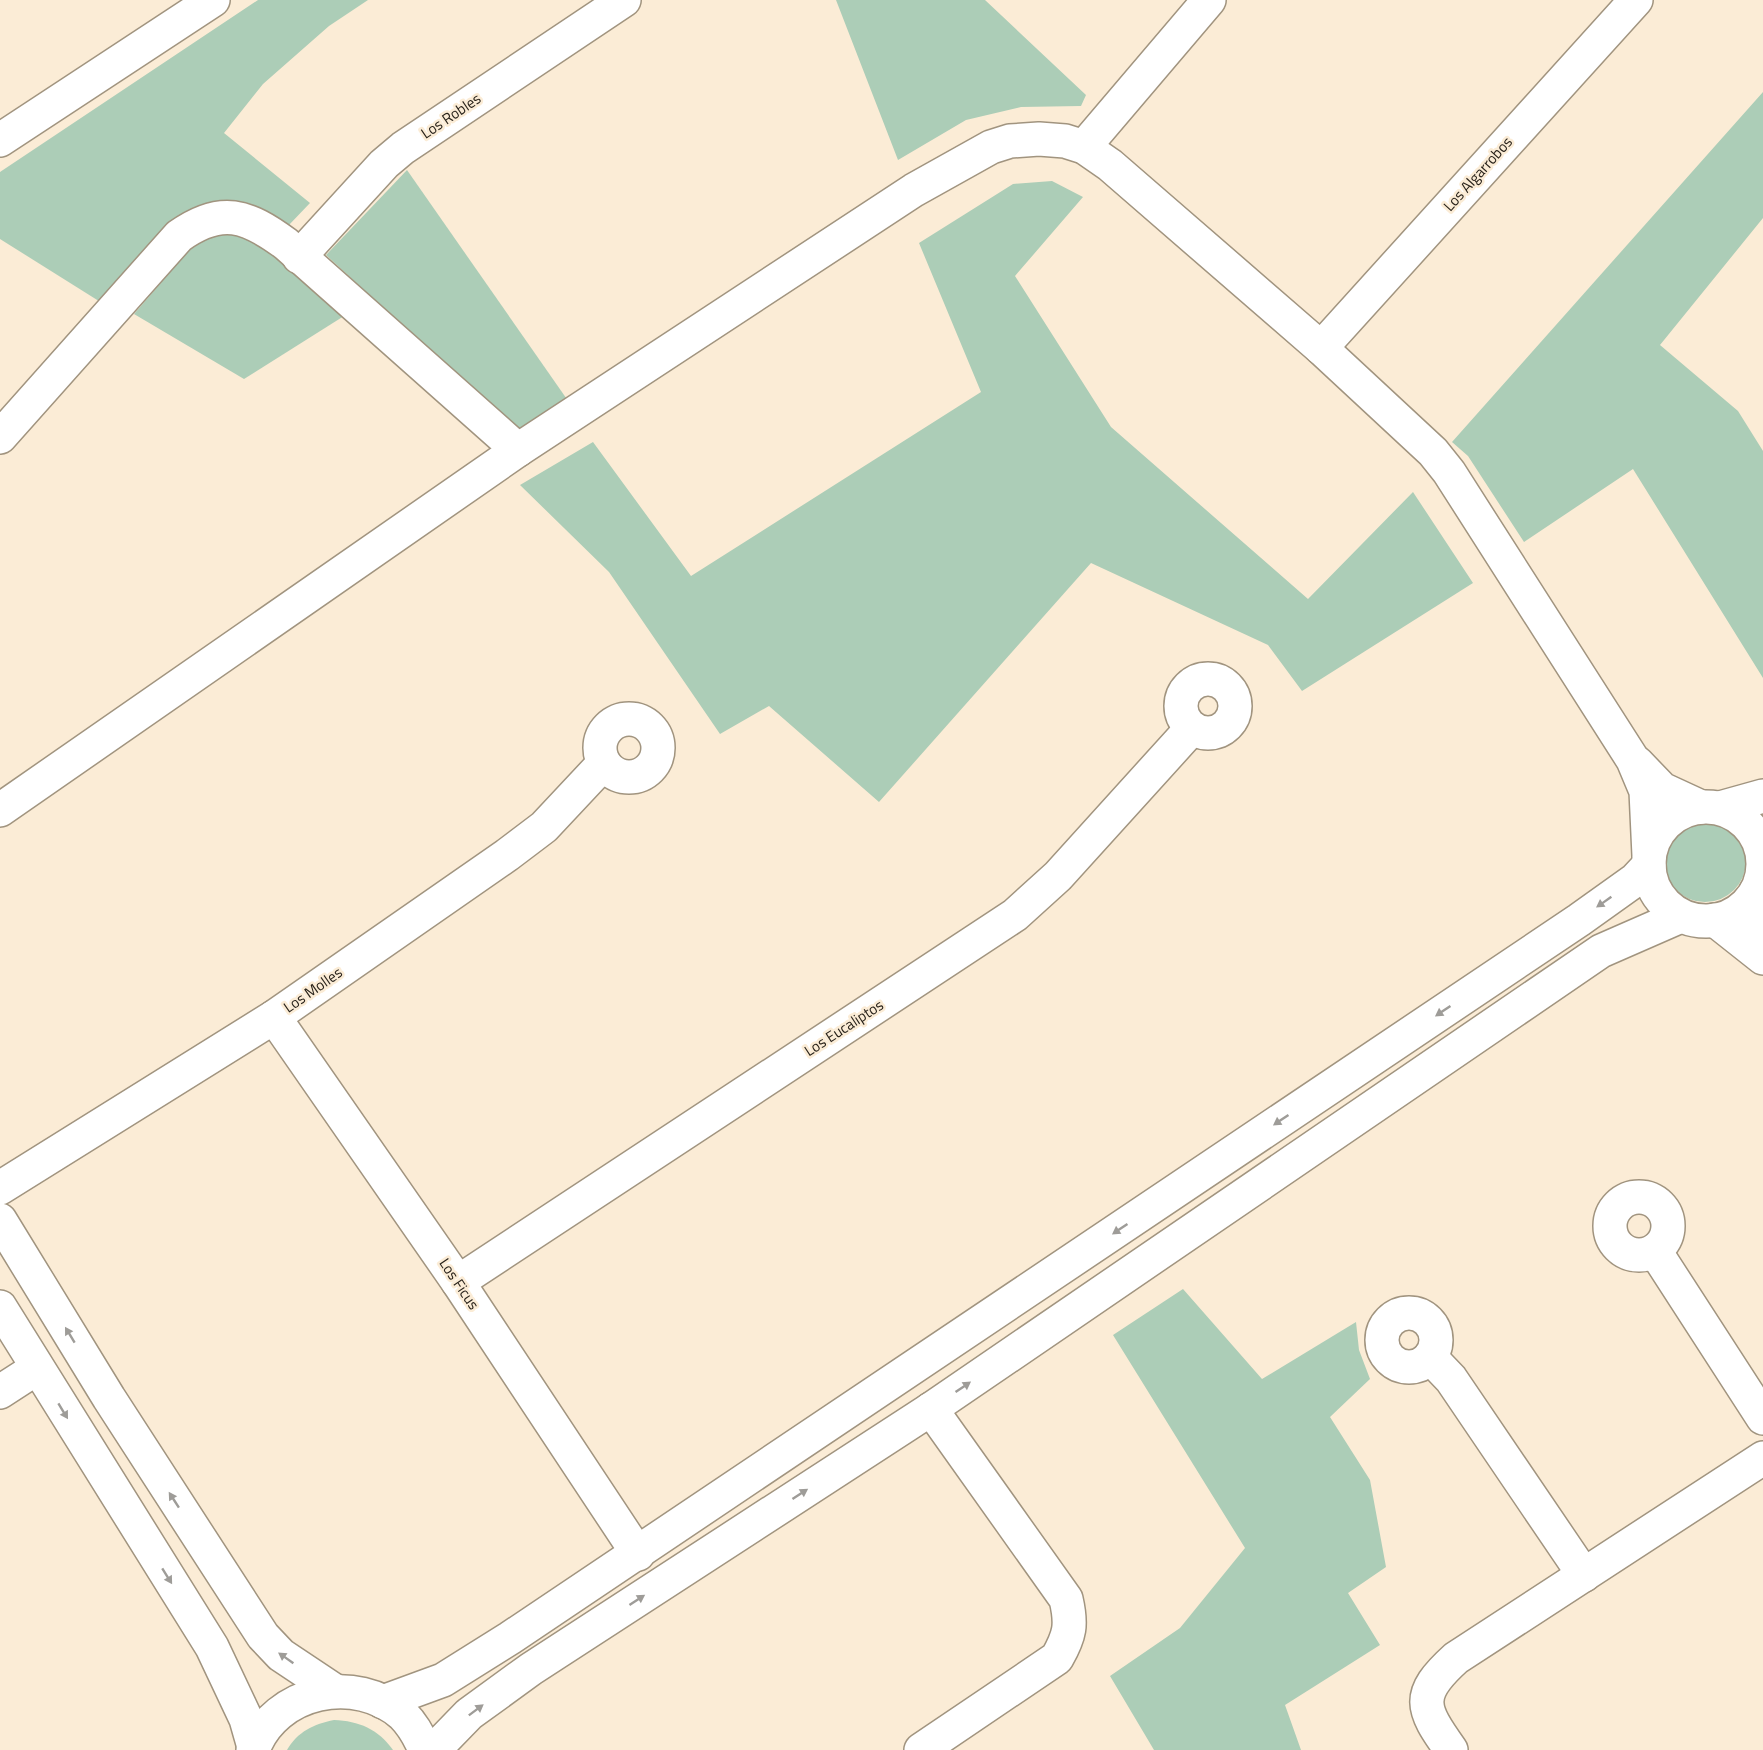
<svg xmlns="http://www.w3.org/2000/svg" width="1763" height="1750" font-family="'Titillium Web',sans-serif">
	<rect width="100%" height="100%" fill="#fbecd6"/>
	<g fill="#accdb7">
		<path d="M 258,0 L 368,0 L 329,26 L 263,84 L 224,133 L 310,203 L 288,226 L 254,206 L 102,303 L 0,239 L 0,172 Z"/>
		<path d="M 836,0 L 985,0 L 1086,95 L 1081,106 L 1021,107 L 966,120 L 898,160 Z"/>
		<path d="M 1763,92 L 1763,218 L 1660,345 L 1738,411 L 1763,451 L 1763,678 L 1633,469 L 1524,542 L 1468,456 L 1452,442 Z"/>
		<path d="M 407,170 L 571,405 L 521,435 L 326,255 Z"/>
		<path d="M 1052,181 L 1083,197 L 1015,276 L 1111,427 L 1308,599 L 1413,492 L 1473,583 L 1302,691 L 1268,645 L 1091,563 L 879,802 L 769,706 L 720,734 L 609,572 L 520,485 L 593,442 L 691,576 L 981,392 L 919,243 L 1013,184 Z"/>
		<path d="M 237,233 L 261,236 L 344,316 L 244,379 L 134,314 L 203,234 Z"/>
		<circle cx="1705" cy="861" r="41"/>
		<path d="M 1183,1289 L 1262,1379 L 1356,1322 L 1359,1350 L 1370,1379 L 1330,1417 L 1370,1480 L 1386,1567 L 1348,1593 L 1380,1645 L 1285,1705 L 1301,1750 L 1154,1750 L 1110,1676 L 1180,1628 L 1245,1548 L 1113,1335 Z"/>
		<path d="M 334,1720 C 359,1721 378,1729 393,1750 L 287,1750 C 297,1732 314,1724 334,1720 Z"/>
	</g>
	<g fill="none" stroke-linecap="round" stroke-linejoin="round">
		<g stroke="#a1947f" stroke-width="36">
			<g id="minor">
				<path d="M 0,140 L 213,0"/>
				<path d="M 1084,147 L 1209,0"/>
				<path d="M 299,257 L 384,164 L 403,148 L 624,0"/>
				<path d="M 1321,348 L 1636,0"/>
				<path d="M 0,437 L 179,236 C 221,206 247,215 286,244 L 518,450"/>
				<circle cx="1208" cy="706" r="27"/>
				<circle cx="629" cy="748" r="29"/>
				<path d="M 1637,763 L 1662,789 L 1701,807"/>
				<path d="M 0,810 L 518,450 L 914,190 L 991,147 L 1010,141 L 1039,139 L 1065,141 L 1084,147 L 1110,165 L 1321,348 L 1433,452 L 1449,472 L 1633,760 L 1646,791 L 1649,856"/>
				<path d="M 1756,892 L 1763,932"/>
				<path d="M 1715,920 L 1763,958"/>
				<path d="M 274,1017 L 458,1282 L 638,1554"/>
				<path d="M 0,1188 L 274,1017 L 507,855 L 544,827 L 604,763"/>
				<circle cx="1639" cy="1226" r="29"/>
				<path d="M 1655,1251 L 1763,1418"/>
				<path d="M 458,1282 L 1015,915 L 1058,876 L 1192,728"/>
				<circle cx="1409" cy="1340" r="27"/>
				<path d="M 1430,1357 L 1451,1379 L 1584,1575"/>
				<path d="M 0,1392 L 37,1368"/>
				<path d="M 921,1750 L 1057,1658 C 1070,1635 1072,1625 1066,1599 L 931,1409"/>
				<path d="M 1451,1750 C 1421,1708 1415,1695 1456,1658 L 1763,1458"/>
			</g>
		</g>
		<g stroke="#a1947f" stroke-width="36">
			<g id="tertiary">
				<circle cx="1706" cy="864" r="57"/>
				<path d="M 1720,808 L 1763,796"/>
				<path d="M 0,1220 L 109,1398 L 263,1636 L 281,1655 L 335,1691"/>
				<path d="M 0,1307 L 212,1647 L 246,1719 L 254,1747"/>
				<path d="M 383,1702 L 443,1680 L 510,1638 L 1579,920 L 1635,880 L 1649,865"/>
				<path d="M 253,1750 C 275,1690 356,1673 403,1715 C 413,1725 420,1738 425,1750"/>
				<path d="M 434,1750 L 469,1714 L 531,1669 L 931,1409 L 1601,951 L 1681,916"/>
			</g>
		</g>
		<use href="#minor" stroke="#fff" stroke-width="33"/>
		<use href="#tertiary" stroke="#fff" stroke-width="33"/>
	</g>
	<defs><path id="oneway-solid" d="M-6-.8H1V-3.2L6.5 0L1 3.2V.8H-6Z" transform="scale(1.5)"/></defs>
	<g fill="#9e9c98">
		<use href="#oneway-solid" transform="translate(1604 902) rotate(145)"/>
		<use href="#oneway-solid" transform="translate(1443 1011) rotate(146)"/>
		<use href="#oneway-solid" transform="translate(1281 1120) rotate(146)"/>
		<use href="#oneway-solid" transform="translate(1120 1229) rotate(146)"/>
		<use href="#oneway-solid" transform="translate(70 1335) rotate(-121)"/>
		<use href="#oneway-solid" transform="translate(963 1387) rotate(-34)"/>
		<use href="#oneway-solid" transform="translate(63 1411) rotate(59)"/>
		<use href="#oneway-solid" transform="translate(800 1494) rotate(-33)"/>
		<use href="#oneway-solid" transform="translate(174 1500) rotate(-123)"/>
		<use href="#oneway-solid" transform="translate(167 1576) rotate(58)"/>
		<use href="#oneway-solid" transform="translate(637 1600) rotate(-33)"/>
		<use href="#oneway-solid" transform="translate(286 1658) rotate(-145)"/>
		<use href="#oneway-solid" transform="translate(476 1710) rotate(-37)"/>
	</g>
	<g text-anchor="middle" stroke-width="5" stroke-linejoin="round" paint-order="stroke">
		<g font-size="15" fill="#28221a" stroke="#fbecd6">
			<text transform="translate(451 116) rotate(-34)" y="5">Los Robles</text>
			<text transform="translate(1478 174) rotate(-48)" y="5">Los Algarrobos</text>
			<text transform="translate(313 990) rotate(-35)" y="5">Los Molles</text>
			<text transform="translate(844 1028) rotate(-33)" y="5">Los Eucaliptos</text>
			<text transform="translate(459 1284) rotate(56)" y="5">Los Ficus</text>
		</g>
	</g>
</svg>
